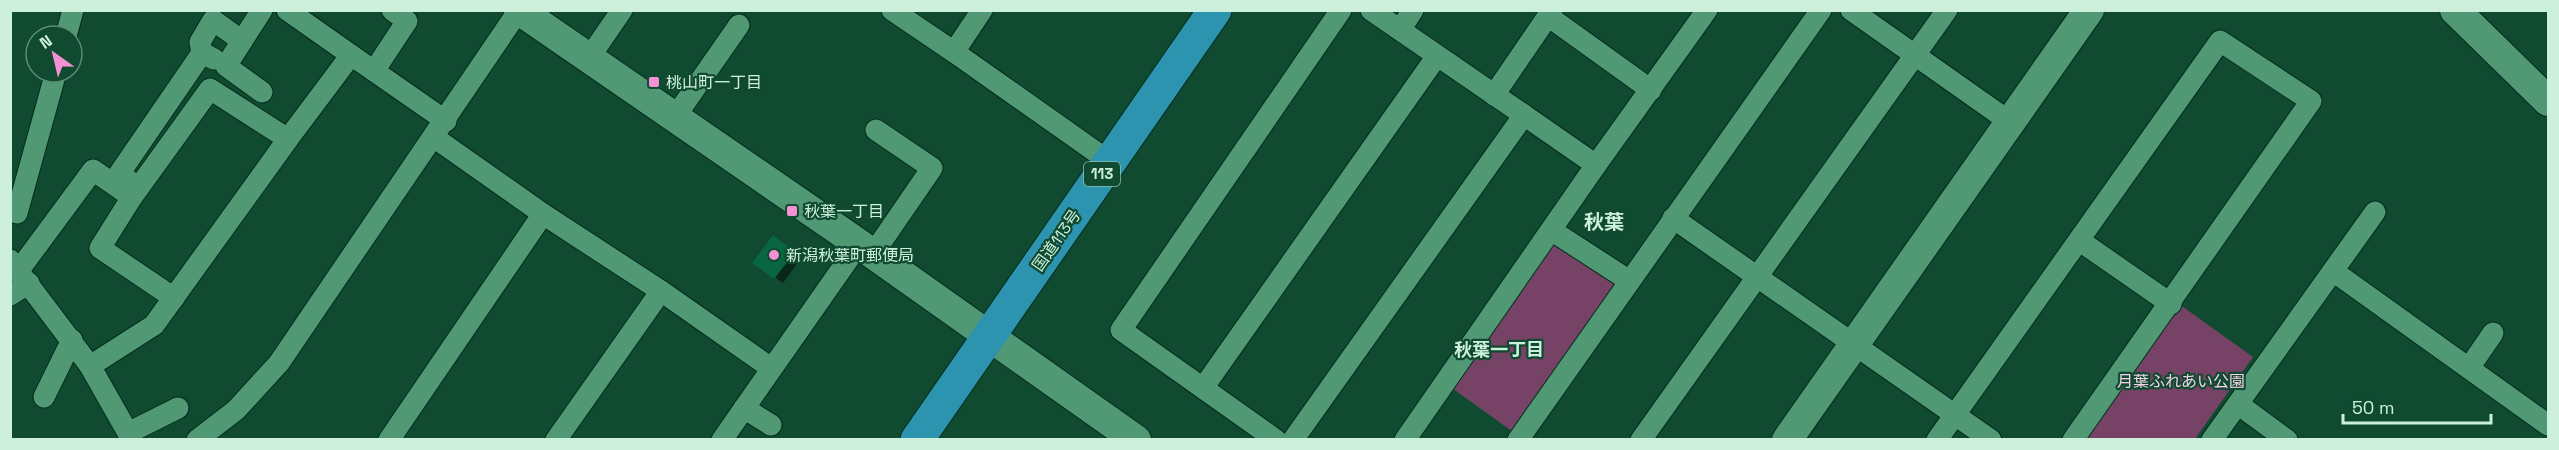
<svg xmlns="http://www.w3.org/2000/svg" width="2559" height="450" font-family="'Space Grotesk','Noto Sans JP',sans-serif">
	<rect width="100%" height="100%" fill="#0f4a31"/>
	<g fill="#764366">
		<path d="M 1551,230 L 1628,280 L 1520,437 L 1445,383 Z"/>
		<path d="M 2179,304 L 2253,357 L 2195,439 L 2083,440 Z"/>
	</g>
	<path fill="#0007" d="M 781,242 L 802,257 L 783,283 L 754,263 Z"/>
	<path fill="#096643" d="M 773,235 L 795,252 L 774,279 L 752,263 Z"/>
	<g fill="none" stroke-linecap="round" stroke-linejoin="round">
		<g stroke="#042d1c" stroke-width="23">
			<g id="street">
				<path d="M 287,10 L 351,55"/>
				<path d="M 892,10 L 954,52"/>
				<path d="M 982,10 L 954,52 L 1110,162"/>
				<path d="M 1851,10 L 2010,122"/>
				<path d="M 1548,16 L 1651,90"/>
				<path d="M 1400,30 L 1413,10"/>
				<path d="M 66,36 L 73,10"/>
				<path d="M 589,58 L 622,10"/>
				<path d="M 214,59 L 202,53 L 200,42 L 213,20 L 242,41"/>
				<path d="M 374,71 L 407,21 L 392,10"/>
				<path d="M 262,92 L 226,66 L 262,10"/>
				<path d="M 1494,95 L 1552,10"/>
				<path d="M 1524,115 L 1596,165"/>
				<path d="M 675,117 L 739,25"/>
				<path d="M 435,138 L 543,214"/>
				<path d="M 138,187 L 119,174 L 202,53"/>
				<path d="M 132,197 L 100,248 L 174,298"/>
				<path d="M 10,211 L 17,213 L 56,72"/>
				<path d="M 1673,218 L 1991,440"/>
				<path d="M 1551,230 L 1628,280"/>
				<path d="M 2080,241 L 2171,304"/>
				<path d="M 873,254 L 932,168 L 876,130"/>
				<path d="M 10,260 L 90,366 L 132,440"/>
				<path d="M 19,270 L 93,170 L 132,197 L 210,89 L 288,139 L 351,55 L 446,121"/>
				<path d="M 2333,271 L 2548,425"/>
				<path d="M 661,291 L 771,368"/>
				<path d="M 10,295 L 29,283"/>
				<path d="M 90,366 L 154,325 L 288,139"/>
				<path d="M 2469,368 L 2493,333"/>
				<path d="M 1203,388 L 1437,56"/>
				<path d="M 44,397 L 72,340"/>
				<path d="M 2238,404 L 2287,440"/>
				<path d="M 744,408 L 771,425"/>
				<path d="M 128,433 L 178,408"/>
				<path d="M 197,440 L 236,410 L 279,363 L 519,10"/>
				<path d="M 389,440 L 543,214 L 661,291 L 556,440"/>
				<path d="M 722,440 L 859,244"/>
				<path d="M 1276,440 L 1121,330 L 1341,10"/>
				<path d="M 1293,440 L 1524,115 L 1371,10"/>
				<path d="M 1405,440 L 1596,165 L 1707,10"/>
				<path d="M 1518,440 L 1821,10"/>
				<path d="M 1641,440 L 1947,10"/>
				<path d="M 1937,440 L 2220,41 L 2311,101 L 2073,440"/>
				<path d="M 2212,440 L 2375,212"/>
			</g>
		</g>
		<g stroke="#042d1c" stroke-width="32">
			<g id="secondary">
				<path d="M 519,10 L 859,244 L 1136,440"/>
				<path d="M 2455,10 L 2548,101"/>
				<path d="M 1787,440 L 2089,10"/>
			</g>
		</g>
		<g stroke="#042d1c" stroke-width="35">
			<path id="highway" d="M 917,440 L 1215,10"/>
		</g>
		<use href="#street" stroke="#519975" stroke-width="21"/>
		<use href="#secondary" stroke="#519975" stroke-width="30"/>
		<use href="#highway" stroke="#2d94af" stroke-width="33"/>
	</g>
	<g fill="#f491d4" stroke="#0f4a31" stroke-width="2">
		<rect x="648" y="76" width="12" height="12" rx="3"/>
		<rect x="786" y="205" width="12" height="12" rx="3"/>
		<circle cx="774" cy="255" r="6"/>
	</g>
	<g text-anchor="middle" stroke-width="4.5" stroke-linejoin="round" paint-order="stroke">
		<rect fill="#0f4a31" stroke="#94bea9" stroke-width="1.5" x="1084" y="162" width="36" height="24" rx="4.5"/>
		<g font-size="15" font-weight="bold" fill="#cdf0dc">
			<text x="1102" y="179">113</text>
		</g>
		<g font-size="16" fill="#cdf0dc" stroke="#0f4a31" text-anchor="start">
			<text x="666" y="88">桃山町一丁目</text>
			<text x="804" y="217">秋葉一丁目</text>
			<text x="786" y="261">新潟秋葉町郵便局</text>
		</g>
		<g font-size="16" fill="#cdf0dc" stroke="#0f4a31">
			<text transform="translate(1056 240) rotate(-55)" y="6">国道113号</text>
		</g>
		<g font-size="16" fill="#f5d0e7" stroke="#0f4a31">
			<text x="2181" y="387">月葉ふれあい公園</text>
		</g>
		<g font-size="18" font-weight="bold" fill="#cdf0dc" stroke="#0f4a31">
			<text x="1499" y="356">秋葉一丁目</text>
		</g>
		<g font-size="20" font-weight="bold" fill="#cdf0dc" stroke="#0f4a31">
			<text x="1604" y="229">秋葉</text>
		</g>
	</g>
	<rect width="2559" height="450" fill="none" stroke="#cdf0dc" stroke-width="24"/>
	<g transform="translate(54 54) rotate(326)"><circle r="28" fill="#0f4a31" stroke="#5b8c75" stroke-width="1.5"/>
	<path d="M0-4.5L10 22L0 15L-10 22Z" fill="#f491d4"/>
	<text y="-9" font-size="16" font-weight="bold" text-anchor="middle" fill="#cdf0dc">N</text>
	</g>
	<path d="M2343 414v9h148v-9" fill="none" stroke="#cdf0dc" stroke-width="3"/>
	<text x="2352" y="414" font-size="18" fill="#cdf0dc" stroke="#0f4a31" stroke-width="4.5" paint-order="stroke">50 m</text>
</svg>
